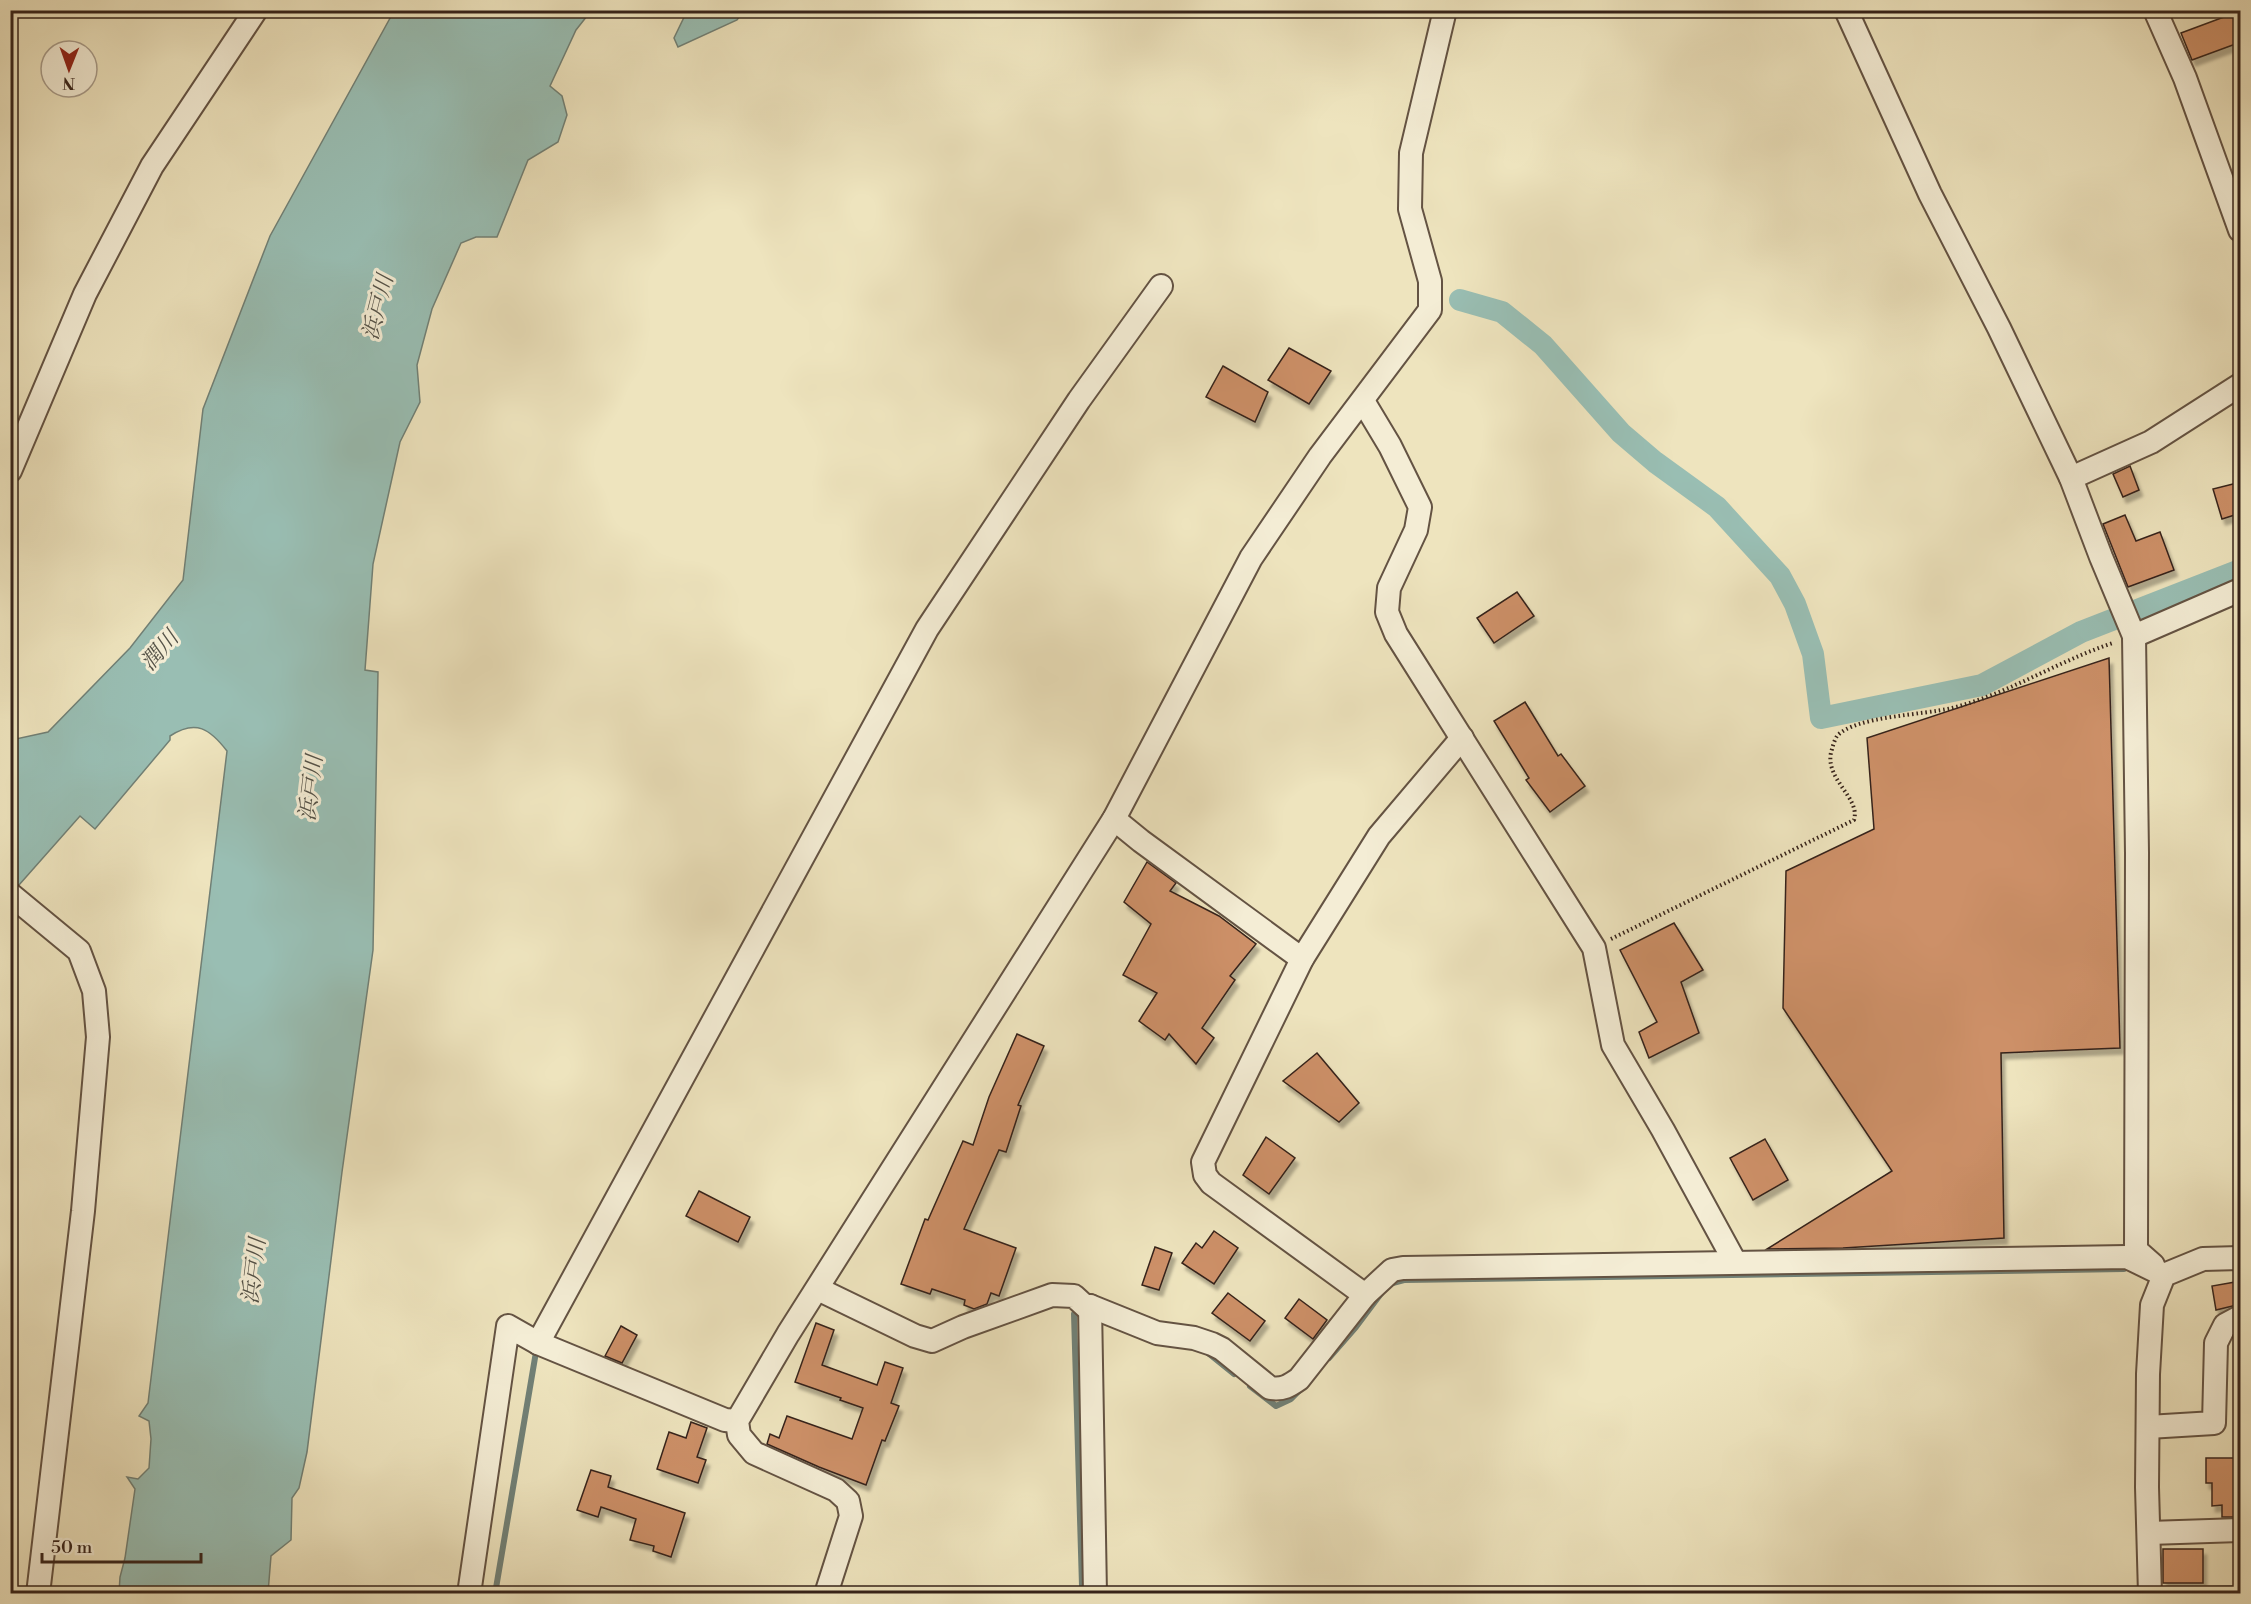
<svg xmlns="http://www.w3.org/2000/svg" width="2251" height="1604" font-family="'Libre Bodoni','Noto Serif JP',serif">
	<defs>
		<filter id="shadow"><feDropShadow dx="3.5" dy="6" stdDeviation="1.5" flood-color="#0004"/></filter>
	</defs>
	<rect width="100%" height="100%" fill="#eee4be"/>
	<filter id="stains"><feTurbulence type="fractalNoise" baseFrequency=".00333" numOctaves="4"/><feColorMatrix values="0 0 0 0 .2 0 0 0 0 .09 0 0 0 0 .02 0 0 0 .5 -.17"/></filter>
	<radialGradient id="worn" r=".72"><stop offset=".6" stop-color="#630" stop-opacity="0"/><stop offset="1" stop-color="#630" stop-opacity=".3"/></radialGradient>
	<g fill="#99beb3" stroke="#718076" stroke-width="1.5">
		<path d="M 394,11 L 591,11 L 576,30 L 550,86 L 562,96 L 567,115 L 558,142 L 528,160 L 497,237 L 476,237 L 461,243 L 432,309 L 417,365 L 420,402 L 400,442 L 373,564 L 365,670 L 378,672 L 373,950 L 342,1172 L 307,1452 L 299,1488 L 292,1498 L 291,1540 L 271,1556 L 268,1593 L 119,1593 L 120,1577 L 125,1558 L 135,1489 L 127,1477 L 138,1479 L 149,1468 L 151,1439 L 149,1421 L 139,1416 L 148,1403 L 227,751 C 210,729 196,719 170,736 L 170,740 L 95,829 L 80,816 L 11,894 L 11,740 L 48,732 L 130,648 L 183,580 L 203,409 L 270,236 Z"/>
		<path d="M 687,11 L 687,10 L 744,11 L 737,20 L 678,47 L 674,38 Z"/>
	</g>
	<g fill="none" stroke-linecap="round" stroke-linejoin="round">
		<g stroke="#718076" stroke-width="6">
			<path d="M 1389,1284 L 1404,1280 L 2124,1269"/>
			<path d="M 1074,1314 L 1082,1586 L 1079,1594"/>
			<path d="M 1208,1353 L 1234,1374"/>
			<path d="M 1329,1358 L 1356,1327 L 1383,1291"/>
			<path d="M 1250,1386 L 1276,1406 L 1291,1399 L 1300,1390"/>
			<path d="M 495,1594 L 537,1346"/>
			<path d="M 1973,1594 L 2240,1588"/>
		</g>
		<path stroke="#99beb3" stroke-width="22" d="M 1460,300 L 1502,312 L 1543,345 L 1621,433 L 1655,462 L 1717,507 L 1780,576 L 1795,604 L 1813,654 L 1821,718 L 1982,685 L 2081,632 L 2240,570"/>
	</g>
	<g fill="#cd9068" stroke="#36231a" stroke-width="1.5" filter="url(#shadow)">
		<path d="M 2232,14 L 2241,42 L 2192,60 L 2181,33 Z"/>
		<path d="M 1289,348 L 1331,371 L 1309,404 L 1268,380 Z"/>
		<path d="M 1223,366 L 1268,392 L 1255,422 L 1206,397 Z"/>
		<path d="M 2130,466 L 2139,490 L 2123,497 L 2113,474 Z"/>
		<path d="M 2241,482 L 2241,513 L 2222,519 L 2213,489 Z"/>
		<path d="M 2125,515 L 2136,541 L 2160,532 L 2174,570 L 2128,587 L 2103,524 Z"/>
		<path d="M 1517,592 L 1534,616 L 1494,643 L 1477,618 Z"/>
		<path d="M 2109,658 L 2120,1048 L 2001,1053 L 2004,1238 L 1843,1248 L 1767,1249 L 1892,1171 L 1783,1008 L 1786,871 L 1874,829 L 1867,738 Z"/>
		<path d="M 1525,702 L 1558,756 L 1561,754 L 1585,786 L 1550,812 L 1526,780 L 1529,778 L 1494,721 Z"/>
		<path d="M 1147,862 L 1176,883 L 1170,891 L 1219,916 L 1256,944 L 1230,976 L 1235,980 L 1202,1028 L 1214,1038 L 1196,1064 L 1169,1034 L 1165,1040 L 1139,1021 L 1157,993 L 1123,975 L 1151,924 L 1124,902 Z"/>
		<path d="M 1674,923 L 1703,970 L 1681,982 L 1699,1033 L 1649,1058 L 1639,1032 L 1657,1022 L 1620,950 Z"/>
		<path d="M 1017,1034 L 1044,1046 L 1018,1105 L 1021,1106 L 1006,1152 L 999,1150 L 964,1229 L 1016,1248 L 999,1296 L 991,1293 L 987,1304 L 974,1309 L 964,1305 L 965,1300 L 932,1289 L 930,1294 L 901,1284 L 925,1219 L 928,1220 L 963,1141 L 973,1145 L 989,1097 Z"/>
		<path d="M 1317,1053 L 1359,1103 L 1339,1122 L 1283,1081 Z"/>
		<path d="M 1266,1137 L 1295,1158 L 1269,1194 L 1243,1175 Z"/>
		<path d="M 1765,1139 L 1788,1180 L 1753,1200 L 1730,1158 Z"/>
		<path d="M 699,1191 L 750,1217 L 738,1242 L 686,1216 Z"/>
		<path d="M 1214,1231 L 1238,1248 L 1214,1284 L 1182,1263 L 1196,1243 L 1202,1248 Z"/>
		<path d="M 1155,1247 L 1172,1253 L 1159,1290 L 1142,1285 Z"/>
		<path d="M 2241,1281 L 2241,1304 L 2216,1310 L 2212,1286 Z"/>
		<path d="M 1228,1293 L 1265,1321 L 1250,1341 L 1212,1313 Z"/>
		<path d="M 1299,1299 L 1327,1320 L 1313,1339 L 1285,1318 Z"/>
		<path d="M 816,1323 L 834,1330 L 822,1365 L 877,1385 L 885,1362 L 903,1368 L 891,1403 L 899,1406 L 885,1441 L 882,1440 L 866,1485 L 819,1467 L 767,1444 L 770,1434 L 779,1438 L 787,1416 L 852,1439 L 863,1408 L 840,1400 L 841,1398 L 795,1382 Z"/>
		<path d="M 621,1326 L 637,1335 L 622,1363 L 605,1356 Z"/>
		<path d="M 691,1422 L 707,1428 L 697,1457 L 706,1460 L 698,1483 L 657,1469 L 669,1432 L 686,1438 Z"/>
		<path d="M 2206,1458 L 2234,1458 L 2234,1490 L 2240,1490 L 2240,1517 L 2222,1517 L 2222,1505 L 2212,1506 L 2212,1483 L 2206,1483 Z"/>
		<path d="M 591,1470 L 611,1476 L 608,1487 L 685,1513 L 671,1557 L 653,1551 L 654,1546 L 630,1540 L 636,1519 L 601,1507 L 598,1517 L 577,1510 Z"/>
		<rect x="2163" y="1549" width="40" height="34"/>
	</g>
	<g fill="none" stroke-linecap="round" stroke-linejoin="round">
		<g stroke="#645343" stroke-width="26">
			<g id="minor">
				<path d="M 1846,10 L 1930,194 L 1999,328 L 2071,478 L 2101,557 L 2134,636 L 2137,853 L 2136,1250 L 2153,1265"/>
				<path d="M 2155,10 L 2185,78 L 2240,230"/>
				<path d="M 1363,401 L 1390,446 L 1420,507 L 1416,530 L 1389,588 L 1387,612 L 1396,634 L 1594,948 L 1613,1045 L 1663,1130 L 1735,1262"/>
				<path d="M 10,471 L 85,294 L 152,166 L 256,10"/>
				<path d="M 2071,478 L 2151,442 L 2240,385"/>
				<path d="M 2134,636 L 2240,590"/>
				<path d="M 1114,819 L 1141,841 L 1302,959"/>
				<path d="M 10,894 L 79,951 L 94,991 L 98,1037 L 83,1211 L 38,1594"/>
				<path d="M 818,1289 L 915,1336 L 932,1341 L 963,1327 L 1052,1295 L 1074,1296 L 1086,1307 L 1090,1306 L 1157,1333 L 1194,1338 L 1212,1344 L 1222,1349 L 1270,1388 C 1283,1390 1289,1386 1299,1379 L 1365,1295 L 1392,1270 L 1403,1268 L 2127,1257 L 2164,1275"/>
				<path d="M 1365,1295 L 1211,1183 L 1205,1175 L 1203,1162 L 1302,959 L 1379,836 L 1462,738"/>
				<path d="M 1090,1306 L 1095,1594"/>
				<path d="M 538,1343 L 927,629 L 1079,400 L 1161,286"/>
				<path d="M 2148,1427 L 2214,1423 L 2216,1343 L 2225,1325 L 2240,1317"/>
				<path d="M 2149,1533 L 2240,1530"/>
				<path d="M 469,1594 L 508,1326 L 538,1343 L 725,1420 L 737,1421"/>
				<path d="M 826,1594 L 851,1516 L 848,1501 L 836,1490 L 754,1453 L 739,1435 L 737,1421 L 788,1334 L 1114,819 L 1251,558 L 1320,456 L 1430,310 L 1430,281 L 1410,209 L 1411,153 L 1445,10"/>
				<path d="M 2150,1594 L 2147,1487 L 2148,1374 L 2152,1305 L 2164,1275 L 2203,1259 L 2240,1258"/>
			</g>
		</g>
		<path stroke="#36231a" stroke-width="4" stroke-dasharray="1.5 3" stroke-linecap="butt" d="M 1611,939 L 1854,820 C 1861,797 1822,778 1832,749 C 1833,745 1835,739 1837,736 C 1855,716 1924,715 1952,708 C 2008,694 2058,661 2113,643"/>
		<use href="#minor" stroke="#f4edd5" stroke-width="22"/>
	</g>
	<g text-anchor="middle" stroke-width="6" stroke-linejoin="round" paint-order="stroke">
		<g font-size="22" font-style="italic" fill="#545248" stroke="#f4edd5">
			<text transform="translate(377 307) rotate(-76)" y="8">浜戸川</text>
			<text transform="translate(159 650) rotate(-49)" y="8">潤川</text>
			<text transform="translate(310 788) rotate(-83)" y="8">浜戸川</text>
			<text transform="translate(253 1271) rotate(-83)" y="8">浜戸川</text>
		</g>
	</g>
	<rect width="2251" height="1604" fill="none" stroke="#eee4be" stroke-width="36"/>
	<rect x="12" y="12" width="2227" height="1580" fill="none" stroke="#36231a" stroke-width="3"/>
	<rect x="18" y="18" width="2215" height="1568" fill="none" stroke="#36231a" stroke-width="1.5"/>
	<g transform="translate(69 69) rotate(181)"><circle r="28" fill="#f4edd5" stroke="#a89c8a" stroke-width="1.5"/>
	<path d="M0-4.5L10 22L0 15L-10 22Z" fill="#8f2418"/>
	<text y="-9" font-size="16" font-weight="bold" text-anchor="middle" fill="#36231a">N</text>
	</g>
	<path d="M42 1553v9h159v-9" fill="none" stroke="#36231a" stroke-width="3"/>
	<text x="51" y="1553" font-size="18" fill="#36231a" stroke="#f4edd5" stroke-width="4.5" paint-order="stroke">50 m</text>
	<rect width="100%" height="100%" filter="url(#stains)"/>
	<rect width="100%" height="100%" fill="url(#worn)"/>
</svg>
